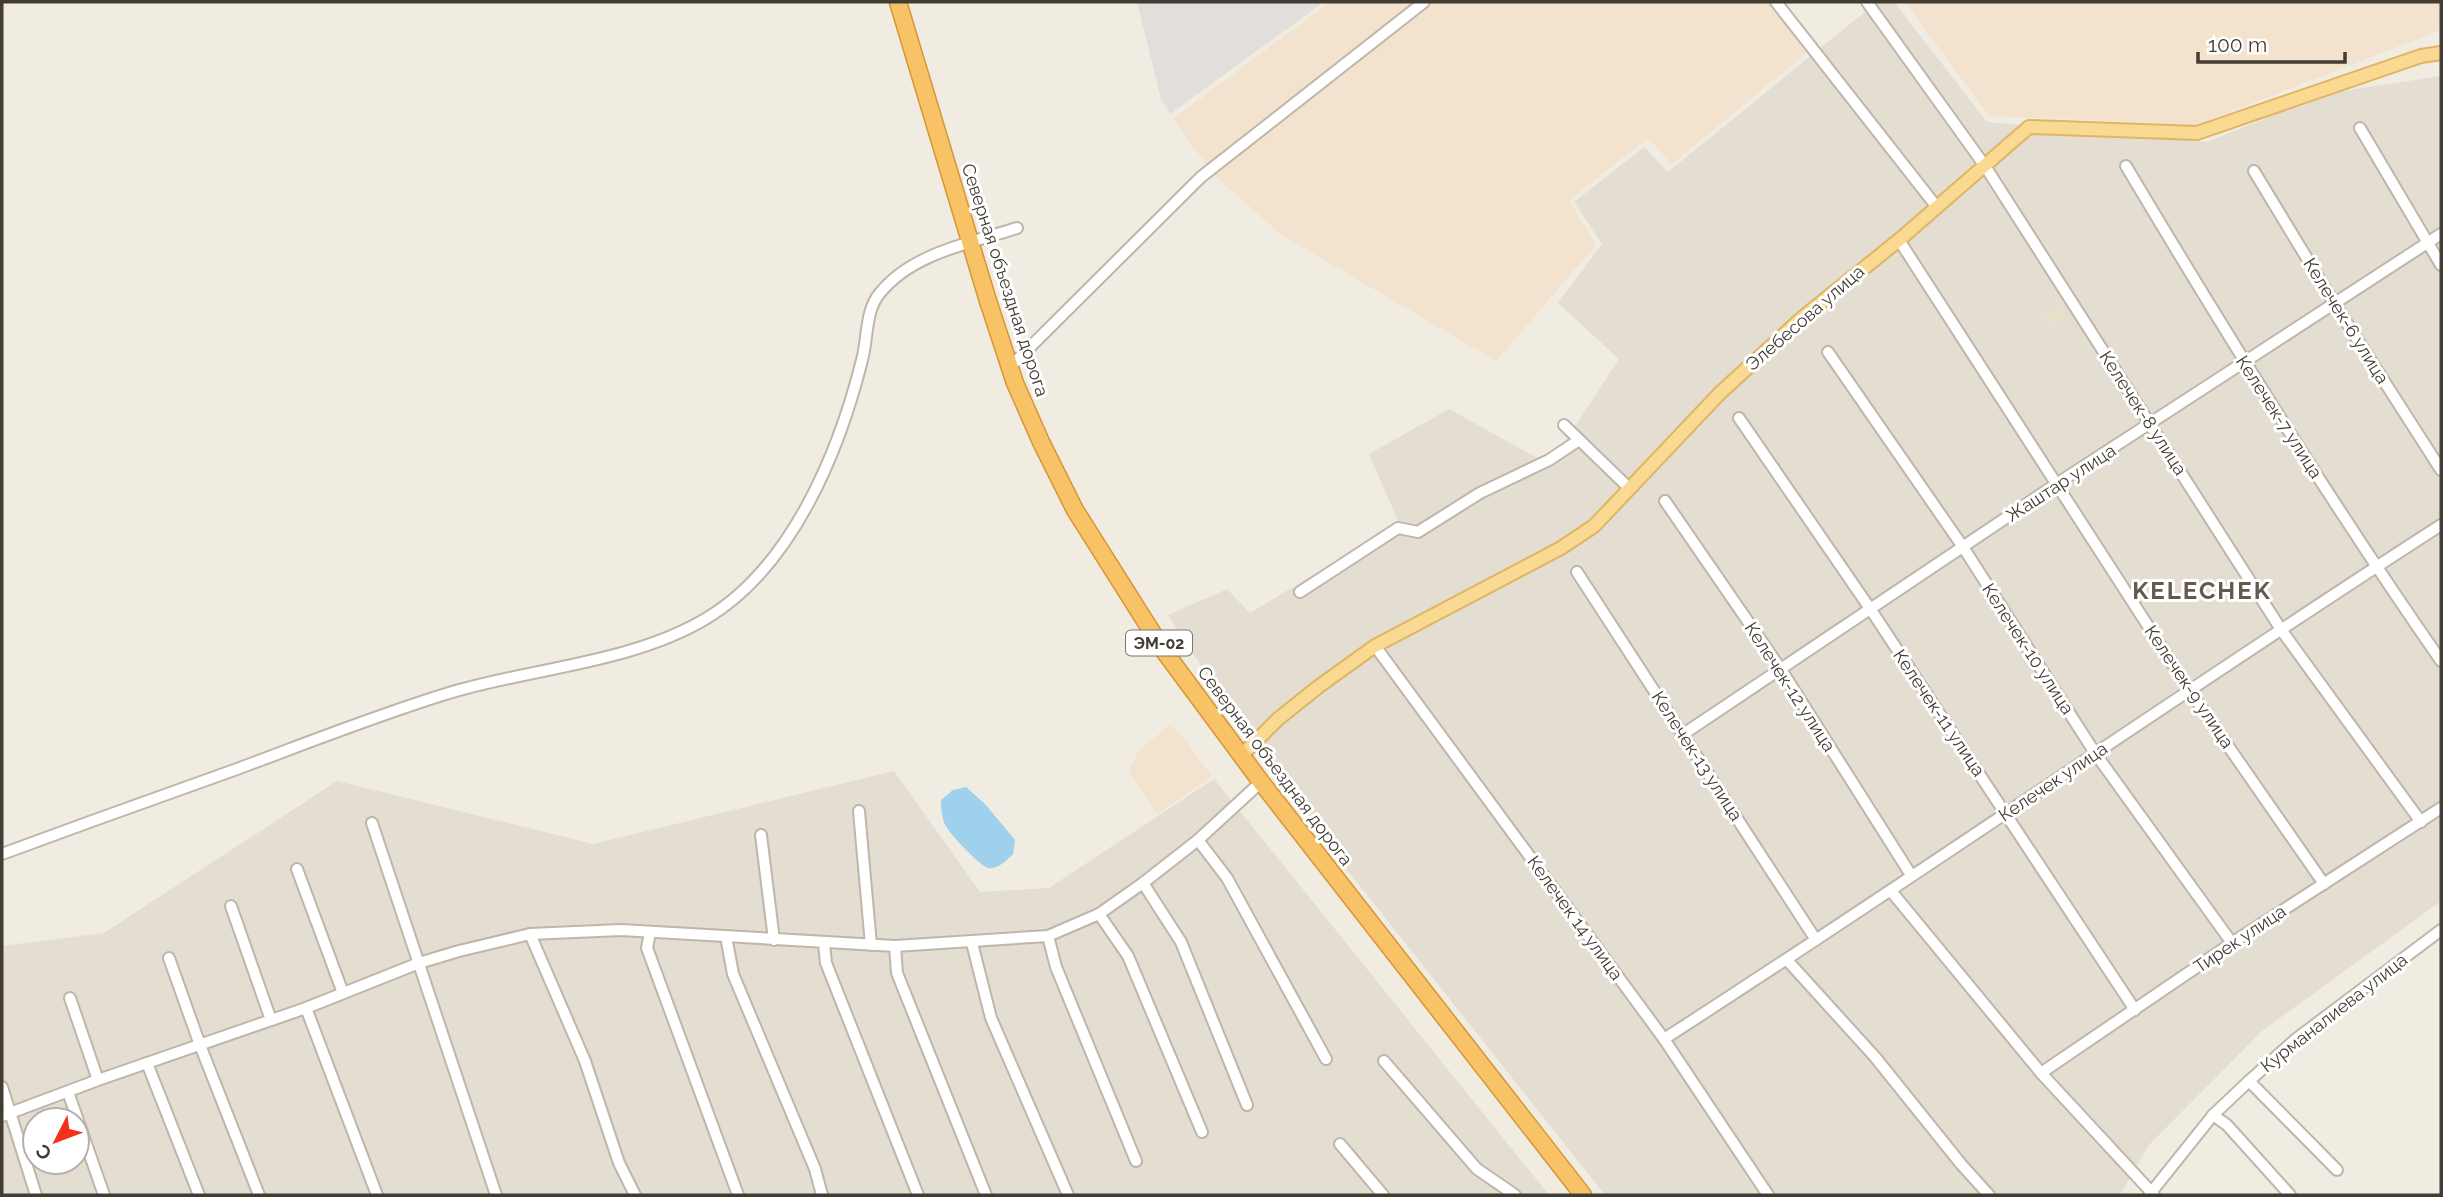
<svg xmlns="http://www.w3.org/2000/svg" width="2443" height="1197" font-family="Raleway,sans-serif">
	<rect width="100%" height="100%" fill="#f0ece2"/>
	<g fill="#e4ddd1" fill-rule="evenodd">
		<path d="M 1877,2 L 1894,2 L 1987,122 L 2207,142 L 2329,93 L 2441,76 L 2441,901 L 2262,1031 L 2148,1146 L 2120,1195 L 1605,1195 L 1272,775 L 1168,615 L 1227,589 L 1250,613 L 1399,523 L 1369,454 L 1449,409 L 1550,465 L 1619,359 L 1558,303 L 1602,244 L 1574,202 L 1644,147 L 1668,172 Z"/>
		<path d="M 894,771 L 980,892 L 1049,888 L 1214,779 L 1549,1195 L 2,1195 L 2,946 L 104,933 L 337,781 L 593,844 ZM 35,1120 L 77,1120 L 77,1162 L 35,1162 Z"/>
	</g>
	<g fill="#f3e2cd">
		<path d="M 1330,2 L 1768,2 L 1806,53 L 1672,164 L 1648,138 L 1569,200 L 1596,245 L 1496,361 L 1282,235 L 1215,176 L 1173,119 Z"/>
		<path d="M 1905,2 L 2441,2 L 2441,30 L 2196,125 L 1989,116 Z"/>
		<path d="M 1169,726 L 1176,729 L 1212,776 L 1157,814 L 1129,772 L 1138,751 Z"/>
	</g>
	<path fill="#e9e0cc" d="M 2061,305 L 2067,314 L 2049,325 L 2043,316 Z"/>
	<path fill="#e1dedb" d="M 1137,2 L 1324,2 L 1170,114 L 1161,99 Z"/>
	<path fill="#9fd0ec" d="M 966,787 L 985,804 L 1015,840 L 1013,854 C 1007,860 997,870 988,868 C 980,866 952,836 947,828 C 942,821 941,809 941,800 L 953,790 Z"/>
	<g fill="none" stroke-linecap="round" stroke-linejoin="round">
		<g stroke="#beb6a9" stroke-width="14">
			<g id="minor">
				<path d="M 1776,2 L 1936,206"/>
				<path d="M 1867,2 L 1985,166 L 2282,631 L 2421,822"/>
				<path d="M 2360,128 L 2441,265"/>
				<path d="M 2126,166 C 2226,334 2329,500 2441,661"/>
				<path d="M 2254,171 L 2334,303 L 2441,470"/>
				<path d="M 1899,240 L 2190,691 L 2324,884"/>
				<path d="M 1828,352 L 1963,547 L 2095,753 L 2232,943"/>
				<path d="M 1010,367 L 1201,177 L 1424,2"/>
				<path d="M 1739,418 L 1871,610 L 2135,1010"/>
				<path d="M 1564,425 L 1630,489"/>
				<path d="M 1665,501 L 1780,668 L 1911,875"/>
				<path d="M 1577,572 L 1816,940"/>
				<path d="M 1300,592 L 1398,528 L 1418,532 L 1480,493 L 1549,460 L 1579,440"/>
				<path d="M 1375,646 L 1664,1039 L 1768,1195"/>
				<path d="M 1682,735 L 2055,485 L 2441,234"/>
				<path d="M 859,811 L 871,945"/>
				<path d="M 372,823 L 496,1195"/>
				<path d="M 761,835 L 774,940"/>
				<path d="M 1198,840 L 1227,878 L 1326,1059"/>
				<path d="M 2,854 C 80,825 159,797 237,769 C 307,743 377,715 449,693 C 531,668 633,663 707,618 C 792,567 839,452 862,360 C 868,339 865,310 880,293 C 912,253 971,243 1017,228"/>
				<path d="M 297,869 L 343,993"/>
				<path d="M 1143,883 L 1181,942 L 1247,1105"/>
				<path d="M 1891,891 L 2041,1073 L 2154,1195"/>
				<path d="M 231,906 L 271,1020"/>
				<path d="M 1099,914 L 1128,956 L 1202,1132"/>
				<path d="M 650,933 L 647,948 L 738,1195"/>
				<path d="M 530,934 L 585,1061 L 619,1163 L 635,1195"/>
				<path d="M 726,936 L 733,974 L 815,1169 L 822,1195"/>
				<path d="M 1048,936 L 1056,967 L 1136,1161"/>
				<path d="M 972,943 L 991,1018 L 1068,1195"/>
				<path d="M 824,944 L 826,963 L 918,1195"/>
				<path d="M 895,946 L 897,973 L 986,1195"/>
				<path d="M 169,958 L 200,1045 L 259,1195"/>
				<path d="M 1787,960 L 1875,1057 L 1961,1164 L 1989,1195"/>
				<path d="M 70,998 L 98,1080"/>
				<path d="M 306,1008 L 377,1195"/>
				<path d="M 1664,1039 C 1925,871 2180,693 2441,525"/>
				<path d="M 1384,1061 L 1477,1169 L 1515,1195"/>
				<path d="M 147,1063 L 199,1195"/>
				<path d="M 2041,1073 L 2232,943 L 2441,808"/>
				<path d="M 2249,1081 L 2337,1170"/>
				<path d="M 2,1087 L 36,1195"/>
				<path d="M 68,1092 L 104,1195"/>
				<path d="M 2213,1115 L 2227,1125 L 2290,1195"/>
				<path d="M 2,1116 L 98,1080 L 306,1008 L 419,963 L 459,951 L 530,934 L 621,930 L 895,946 L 1048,936 L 1099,914 L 1143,883 L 1198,840 L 1261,782"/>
				<path d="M 1340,1144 L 1383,1195"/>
				<path d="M 2149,1195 L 2213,1115 L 2249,1081 L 2296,1039 L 2441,930"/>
			</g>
		</g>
		<g stroke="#deb563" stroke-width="16">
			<path id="major" d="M 1241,756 L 1278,719 L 1318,687 L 1375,646 L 1561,548 L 1594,526 L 1720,393 L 1802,318 L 1899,240 L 2029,127 L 2197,133 L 2421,56 L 2441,53"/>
		</g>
		<g stroke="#d69636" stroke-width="19">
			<path id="highway" d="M 898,2 L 988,301 L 1015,383 L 1041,442 L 1075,510 L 1164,651 L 1261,782 L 1583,1195"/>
		</g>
		<use href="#minor" stroke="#fff" stroke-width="10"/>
		<use href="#major" stroke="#fad992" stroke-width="12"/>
		<use href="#highway" stroke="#f8c366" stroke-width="16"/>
	</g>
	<g text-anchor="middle" stroke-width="6" stroke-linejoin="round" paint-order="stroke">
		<rect fill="#fff" stroke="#7b7670" stroke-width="2" x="1126" y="630.5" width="66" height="25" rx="5"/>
		<g font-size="16" font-weight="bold" fill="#423c33">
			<text x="1159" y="649">ЭМ-02</text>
		</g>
		<g font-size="18" fill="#423c33" stroke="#fff">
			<text transform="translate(1005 280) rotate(72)" y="6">Северная объездная дорога</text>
			<text transform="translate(1805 318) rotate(-41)" y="6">Элебесова улица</text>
			<text transform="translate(2346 321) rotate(58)" y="6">Келечек-6 улица</text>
			<text transform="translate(2143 413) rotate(57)" y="6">Келечек-8 улица</text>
			<text transform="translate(2279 417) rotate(57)" y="6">Келечек-7 улица</text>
			<text transform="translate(2061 483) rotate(-33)" y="6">Жаштар улица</text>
			<text transform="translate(2028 649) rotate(57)" y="6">Келечек-10 улица</text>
			<text transform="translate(1790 687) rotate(57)" y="6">Келечек-12 улица</text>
			<text transform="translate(2189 687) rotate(56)" y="6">Келечек-9 улица</text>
			<text transform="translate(1939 713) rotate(56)" y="6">Келечек-11 улица</text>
			<text transform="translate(1697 756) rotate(57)" y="6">Келечек-13 улица</text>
			<text transform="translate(1275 766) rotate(53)" y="6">Северная объездная дорога</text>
			<text transform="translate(2053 782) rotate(-34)" y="6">Келечек улица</text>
			<text transform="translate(1575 918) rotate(54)" y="6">Келечек 14 улица</text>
			<text transform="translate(2240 939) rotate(-34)" y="6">Тирек улица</text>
			<text transform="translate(2334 1013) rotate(-38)" y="6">Курманалиева улица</text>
		</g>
		<g font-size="24" font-weight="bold" letter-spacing="2" fill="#64594b" stroke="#fff">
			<text x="2202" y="599">KELECHEK</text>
		</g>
	</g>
	<rect width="2443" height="1197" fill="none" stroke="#423c33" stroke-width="7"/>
	<g transform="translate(56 1141) rotate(228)"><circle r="33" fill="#ffffff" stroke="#b3b1ad" stroke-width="2"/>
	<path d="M0-5L12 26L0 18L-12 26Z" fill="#f23218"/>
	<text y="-10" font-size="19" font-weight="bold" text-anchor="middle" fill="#423c33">С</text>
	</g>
	<path d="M2198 52v10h147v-10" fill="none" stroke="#423c33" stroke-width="3.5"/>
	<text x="2208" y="52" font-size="21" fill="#423c33" stroke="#ffffff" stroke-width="5" paint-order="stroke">100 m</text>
</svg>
